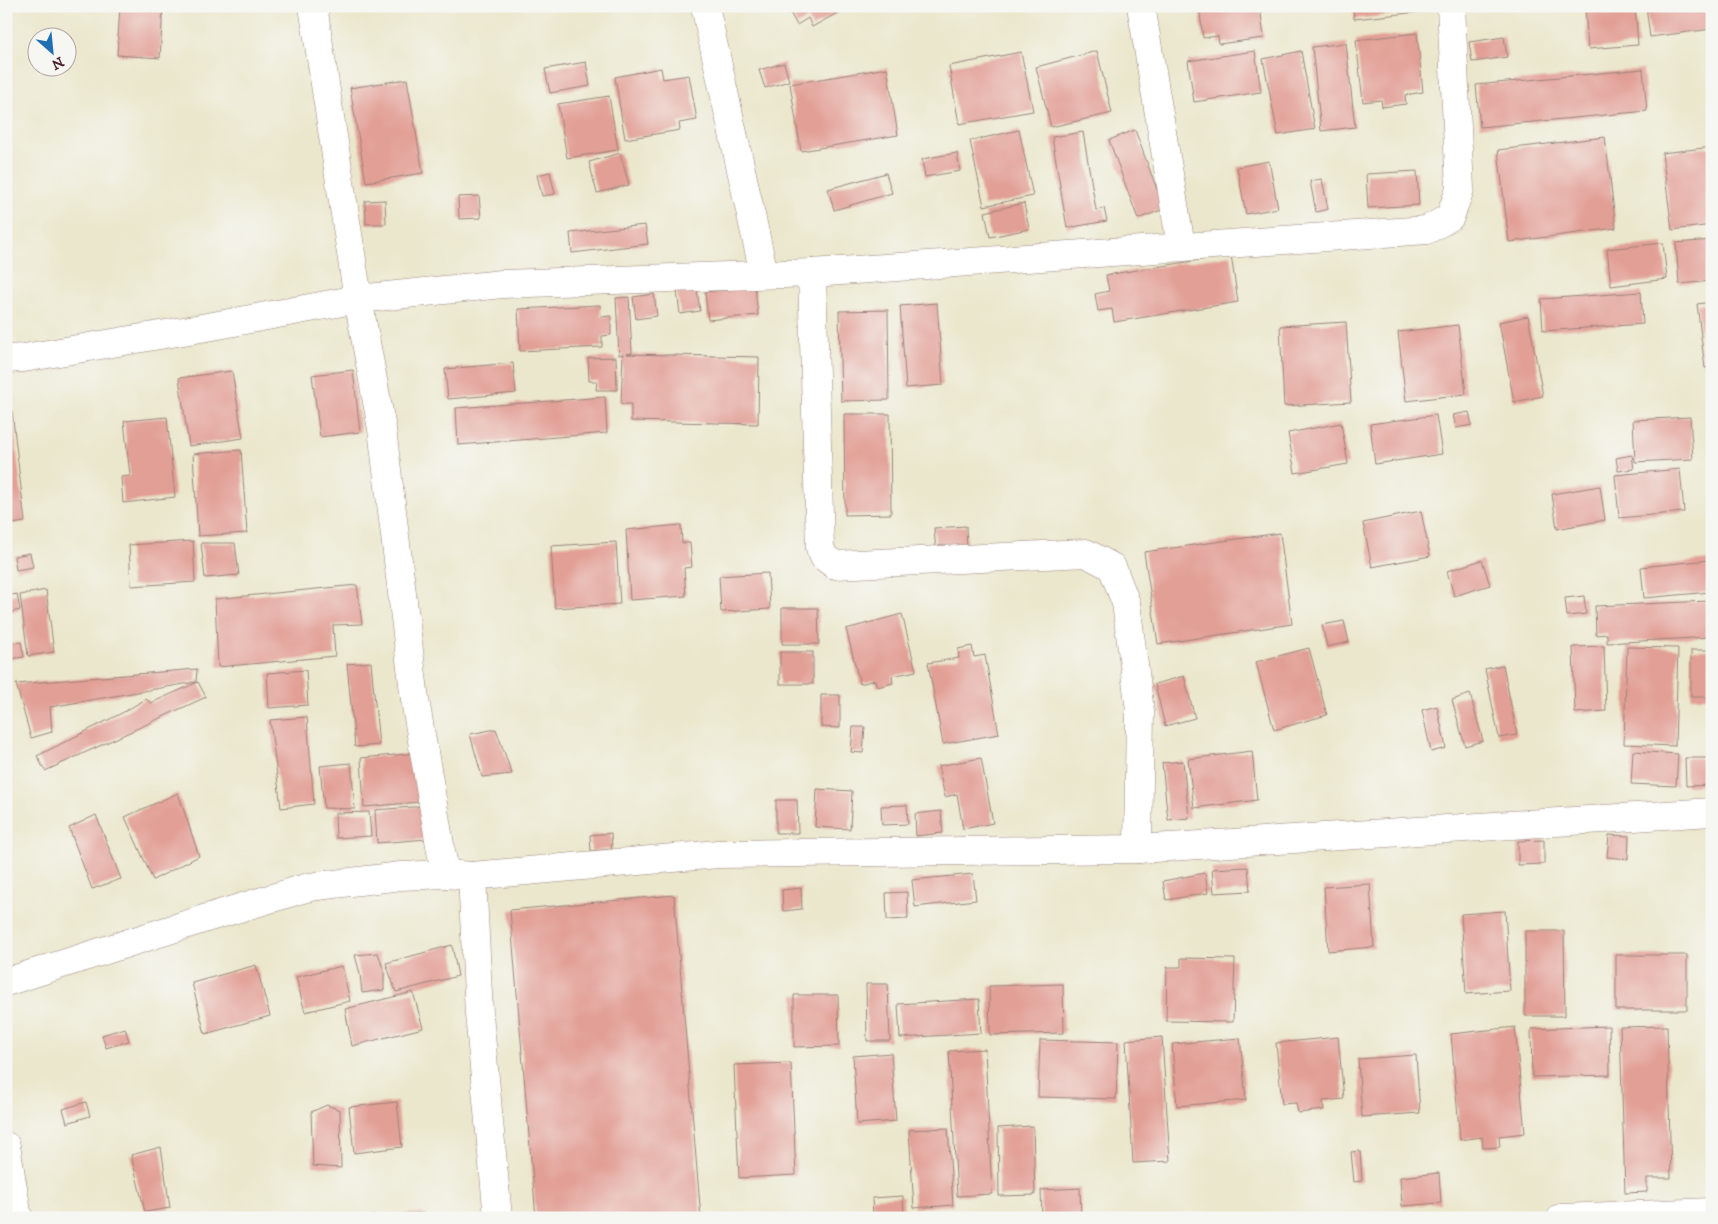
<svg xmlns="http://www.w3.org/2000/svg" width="1718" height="1224" font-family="'IM FELL DW Pica',serif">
	<rect width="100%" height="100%" fill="#f6f6f2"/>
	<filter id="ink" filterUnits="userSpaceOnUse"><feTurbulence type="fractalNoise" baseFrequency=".02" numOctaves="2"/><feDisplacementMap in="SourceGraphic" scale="10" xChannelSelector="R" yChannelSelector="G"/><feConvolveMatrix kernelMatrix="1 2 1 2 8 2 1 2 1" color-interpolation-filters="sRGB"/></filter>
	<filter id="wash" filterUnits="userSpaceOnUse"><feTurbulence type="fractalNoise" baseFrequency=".0096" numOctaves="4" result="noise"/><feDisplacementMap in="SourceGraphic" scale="20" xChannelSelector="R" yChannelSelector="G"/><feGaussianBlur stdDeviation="1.12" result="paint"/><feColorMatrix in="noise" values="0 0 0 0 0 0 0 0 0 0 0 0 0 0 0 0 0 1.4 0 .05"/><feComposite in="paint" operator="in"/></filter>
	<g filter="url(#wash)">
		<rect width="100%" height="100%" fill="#ebe7cc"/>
		<g id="blocks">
			<g fill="#e29f95">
				<path d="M 120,6 L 163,6 L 160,58 L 117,55 Z"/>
				<path d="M 786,6 L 850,6 L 812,27 L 808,18 L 797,25 Z"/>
				<path d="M 1199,6 L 1260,6 L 1264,38 L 1219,44 L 1218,36 L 1203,38 Z"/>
				<path d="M 1353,6 L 1428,6 L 1428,11 L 1354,19 Z"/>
				<path d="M 1585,6 L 1635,6 L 1638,45 L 1588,49 Z"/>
				<path d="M 1646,6 L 1712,6 L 1712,29 L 1650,37 Z"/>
				<path d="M 1417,33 L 1423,92 L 1405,95 L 1406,104 L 1382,107 L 1381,100 L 1363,102 L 1356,40 Z"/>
				<path d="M 1504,37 L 1507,57 L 1472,62 L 1469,42 Z"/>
				<path d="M 1346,43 L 1355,127 L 1321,131 L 1312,47 Z"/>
				<path d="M 1097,51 L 1112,113 L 1051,127 L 1036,67 Z"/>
				<path d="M 1255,51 L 1261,92 L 1194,102 L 1188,61 Z"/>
				<path d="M 1301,51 L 1315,129 L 1278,135 L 1263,59 Z"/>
				<path d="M 1021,52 L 1033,111 L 959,124 L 949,66 Z"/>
				<path d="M 586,62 L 590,86 L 550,93 L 545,69 Z"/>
				<path d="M 784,63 L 789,81 L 765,88 L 759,70 Z"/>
				<path d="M 661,68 L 663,79 L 689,75 L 697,120 L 679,123 L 680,130 L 625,139 L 615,77 Z"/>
				<path d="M 887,68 L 898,135 L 801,151 L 790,84 Z"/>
				<path d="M 1643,69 L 1647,111 L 1480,127 L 1476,85 Z"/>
				<path d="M 407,79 L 423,173 L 366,182 L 350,88 Z"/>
				<path d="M 609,96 L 618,150 L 567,158 L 558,104 Z"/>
				<path d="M 1019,130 L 1033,196 L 984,206 L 970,141 Z"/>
				<path d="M 1135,130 L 1164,209 L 1138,219 L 1109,140 Z"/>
				<path d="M 1083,132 L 1096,210 L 1104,208 L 1107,221 L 1067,228 L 1052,137 Z"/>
				<path d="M 1605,137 L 1616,228 L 1509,242 L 1498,150 Z"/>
				<path d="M 1712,147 L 1712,225 L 1672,230 L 1662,153 Z"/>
				<path d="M 620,153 L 629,185 L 597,193 L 589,162 Z"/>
				<path d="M 957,153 L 960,171 L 925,177 L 922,159 Z"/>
				<path d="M 1269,161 L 1278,208 L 1246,214 L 1237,167 Z"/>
				<path d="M 1417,171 L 1419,205 L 1368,208 L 1366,174 Z"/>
				<path d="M 550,172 L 555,194 L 542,196 L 537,175 Z"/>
				<path d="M 886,173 L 892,193 L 834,210 L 828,189 Z"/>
				<path d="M 1322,179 L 1328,209 L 1316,212 L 1310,181 Z"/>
				<path d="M 479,196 L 481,218 L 459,219 L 458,197 Z"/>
				<path d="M 385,200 L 386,224 L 366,224 L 365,201 Z"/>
				<path d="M 1024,203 L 1029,229 L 990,237 L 985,212 Z"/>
				<path d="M 645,225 L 648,244 L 572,253 L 570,233 Z"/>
				<path d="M 1712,240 L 1712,281 L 1679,284 L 1676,243 Z"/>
				<path d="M 1663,243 L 1667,279 L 1611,286 L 1607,249 Z"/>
				<path d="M 1231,255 L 1238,302 L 1114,322 L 1112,309 L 1098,311 L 1095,294 L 1109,291 L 1106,275 Z"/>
				<path d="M 755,287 L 758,315 L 708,320 L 705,292 Z"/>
				<path d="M 697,289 L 700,311 L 680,314 L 677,291 Z"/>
				<path d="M 1641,292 L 1643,324 L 1543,331 L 1541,299 Z"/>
				<path d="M 654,294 L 657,316 L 636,319 L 633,297 Z"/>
				<path d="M 629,297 L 632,353 L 627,354 L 759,357 L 758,424 L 631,421 L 631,404 L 621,404 L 623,354 L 619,355 L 616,298 Z"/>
				<path d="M 1712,302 L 1712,367 L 1705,368 L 1697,304 Z"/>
				<path d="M 937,303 L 943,385 L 906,388 L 900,306 Z"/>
				<path d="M 600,305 L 601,317 L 611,316 L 611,335 L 602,336 L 602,347 L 520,351 L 518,309 Z"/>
				<path d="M 888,310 L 889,400 L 841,401 L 839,311 Z"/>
				<path d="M 1528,316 L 1543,396 L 1514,402 L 1499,322 Z"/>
				<path d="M 1346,322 L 1351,402 L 1284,406 L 1280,326 Z"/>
				<path d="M 1458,325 L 1466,394 L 1406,401 L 1398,332 Z"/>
				<path d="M 616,357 L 617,390 L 596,390 L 597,381 L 589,381 L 588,358 Z"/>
				<path d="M 513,363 L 516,393 L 448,399 L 445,369 Z"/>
				<path d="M 353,370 L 360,432 L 320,437 L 312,375 Z"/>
				<path d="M 232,371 L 243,438 L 189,446 L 179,378 Z"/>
				<path d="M 605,397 L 607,433 L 458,445 L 456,408 Z"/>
				<path d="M 12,411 L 25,522 L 6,525 L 6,412 Z"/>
				<path d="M 1469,412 L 1472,425 L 1456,428 L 1453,415 Z"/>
				<path d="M 844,414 L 890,414 L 891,514 L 845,515 Z"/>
				<path d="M 1436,415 L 1442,454 L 1375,464 L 1370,424 Z"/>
				<path d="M 167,417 L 175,497 L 123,503 L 121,477 L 130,476 L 124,421 Z"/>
				<path d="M 1690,417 L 1693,459 L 1635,462 L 1633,420 Z"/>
				<path d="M 1341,423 L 1348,464 L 1295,473 L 1288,433 Z"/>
				<path d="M 241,450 L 247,533 L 198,536 L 193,454 Z"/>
				<path d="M 1632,455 L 1634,469 L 1618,471 L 1616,458 Z"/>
				<path d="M 1680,469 L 1684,512 L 1619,518 L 1615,475 Z"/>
				<path d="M 1600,486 L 1605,520 L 1557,529 L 1552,494 Z"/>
				<path d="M 1421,511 L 1430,556 L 1372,567 L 1363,523 Z"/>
				<path d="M 681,525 L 682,543 L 690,543 L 692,567 L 684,568 L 686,596 L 630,600 L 626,530 Z"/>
				<path d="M 966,526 L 967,550 L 936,552 L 934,528 Z"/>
				<path d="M 1280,533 L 1292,624 L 1158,644 L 1144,552 Z"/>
				<path d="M 193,541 L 195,582 L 131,586 L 129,545 Z"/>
				<path d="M 616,542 L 620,604 L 555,608 L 551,546 Z"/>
				<path d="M 201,543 L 235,543 L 239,575 L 205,578 Z"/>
				<path d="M 30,553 L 33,567 L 16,570 L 14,556 Z"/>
				<path d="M 1482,560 L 1490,585 L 1454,596 L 1447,571 Z"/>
				<path d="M 1709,560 L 1711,592 L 1644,598 L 1641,567 Z"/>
				<path d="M 768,573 L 770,609 L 721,612 L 719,576 Z"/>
				<path d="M 357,585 L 362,624 L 333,625 L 335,656 L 218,667 L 215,599 Z"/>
				<path d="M 46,590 L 54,652 L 28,656 L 20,595 Z"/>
				<path d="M 17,594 L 20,610 L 7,613 L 6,596 Z"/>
				<path d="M 1584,596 L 1586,614 L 1567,616 L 1565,598 Z"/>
				<path d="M 1709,601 L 1710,637 L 1607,643 L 1607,634 L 1596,635 L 1595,606 Z"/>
				<path d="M 782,608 L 818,608 L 819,644 L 782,644 Z"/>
				<path d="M 902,614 L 916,671 L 892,676 L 893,683 L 877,687 L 875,680 L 860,684 L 846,629 Z"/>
				<path d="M 1344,621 L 1349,642 L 1327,647 L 1322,625 Z"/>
				<path d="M 21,642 L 24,657 L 11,659 L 8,644 Z"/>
				<path d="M 972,646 L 974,657 L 985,655 L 999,734 L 943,744 L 928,663 L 959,658 L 958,649 Z"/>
				<path d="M 1604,646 L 1606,711 L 1575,713 L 1573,647 Z"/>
				<path d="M 1627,647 L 1678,648 L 1675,746 L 1624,744 Z"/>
				<path d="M 1309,648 L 1327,715 L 1274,730 L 1256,662 Z"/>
				<rect x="1691" y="650" width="21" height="47"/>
				<rect x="780" y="652" width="33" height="32"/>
				<path d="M 371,662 L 379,745 L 355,747 L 347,664 Z"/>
				<path d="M 1503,665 L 1517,735 L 1499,738 L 1485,669 Z"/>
				<path d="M 197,669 L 196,682 L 50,707 L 52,732 L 31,738 L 16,684 Z"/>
				<path d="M 306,670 L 308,705 L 269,708 L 267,673 Z"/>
				<path d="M 1184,676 L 1195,718 L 1165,726 L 1155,684 Z"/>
				<path d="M 198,682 L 206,697 L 45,771 L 37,756 L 122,713 L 146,699 L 151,703 Z"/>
				<path d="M 1470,694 L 1483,741 L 1465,746 L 1452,700 Z"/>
				<path d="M 821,695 L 840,695 L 840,728 L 821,727 Z"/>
				<path d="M 1437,706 L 1446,748 L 1431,752 L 1422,710 Z"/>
				<path d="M 307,717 L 314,804 L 281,808 L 270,720 Z"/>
				<path d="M 853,727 L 865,727 L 863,753 L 851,752 Z"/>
				<path d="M 496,729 L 512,774 L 482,777 L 470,734 Z"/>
				<path d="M 1252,751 L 1257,800 L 1194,808 L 1188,759 Z"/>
				<path d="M 1633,751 L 1678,754 L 1676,786 L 1631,784 Z"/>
				<path d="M 417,753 L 420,802 L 364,807 L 361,758 Z"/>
				<path d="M 981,758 L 993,823 L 963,829 L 957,794 L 945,797 L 938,766 Z"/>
				<path d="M 1685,758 L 1712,758 L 1712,785 L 1686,786 Z"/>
				<path d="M 1183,761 L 1189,818 L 1168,820 L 1162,763 Z"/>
				<path d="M 351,763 L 355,809 L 324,808 L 320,766 Z"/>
				<path d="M 817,789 L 852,791 L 850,829 L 815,827 Z"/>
				<path d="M 178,793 L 199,856 L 153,880 L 125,817 Z"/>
				<path d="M 776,800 L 797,800 L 798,833 L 776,833 Z"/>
				<path d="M 907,805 L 908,824 L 882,825 L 881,806 Z"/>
				<path d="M 425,806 L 428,839 L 377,843 L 375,810 Z"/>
				<path d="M 941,811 L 943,833 L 916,836 L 915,814 Z"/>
				<path d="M 369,812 L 371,836 L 336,838 L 335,813 Z"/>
				<path d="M 96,815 L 121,879 L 92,889 L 69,828 Z"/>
				<path d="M 611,833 L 612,849 L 591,851 L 590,835 Z"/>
				<path d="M 1609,835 L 1629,836 L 1628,859 L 1607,857 Z"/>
				<path d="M 1544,840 L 1544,864 L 1518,865 L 1518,841 Z"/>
				<path d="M 1248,867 L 1250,891 L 1214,893 L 1212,869 Z"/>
				<path d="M 1205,873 L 1208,893 L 1166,900 L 1163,881 Z"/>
				<path d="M 973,874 L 976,900 L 915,907 L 912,880 Z"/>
				<path d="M 1370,884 L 1374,947 L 1328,951 L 1324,887 Z"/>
				<path d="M 801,888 L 802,909 L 783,911 L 782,890 Z"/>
				<path d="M 907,892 L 908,919 L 887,920 L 886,893 Z"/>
				<path d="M 674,895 L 701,1218 L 536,1218 L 510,910 Z"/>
				<path d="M 1505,911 L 1510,991 L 1466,994 L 1461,914 Z"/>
				<path d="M 1525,931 L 1564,931 L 1565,1016 L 1525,1016 Z"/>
				<path d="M 452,945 L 458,976 L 396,992 L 386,963 Z"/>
				<path d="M 378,953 L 384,972 L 384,990 L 362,993 L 360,974 L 355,955 Z"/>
				<rect x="1616" y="955" width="71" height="55"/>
				<path d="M 1181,958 L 1235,959 L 1233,1022 L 1166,1021 L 1167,967 L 1181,967 Z"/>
				<rect x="1710" y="964" width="2" height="22"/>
				<path d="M 256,965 L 270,1016 L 205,1034 L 192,983 Z"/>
				<path d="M 342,966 L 350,1001 L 305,1012 L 296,977 Z"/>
				<path d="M 866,984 L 888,984 L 890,1041 L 867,1041 Z"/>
				<path d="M 1063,984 L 1064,1033 L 990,1035 L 989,986 Z"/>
				<path d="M 413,992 L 423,1028 L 352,1046 L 345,1009 Z"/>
				<path d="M 794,995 L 838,995 L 839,1046 L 794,1047 Z"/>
				<path d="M 979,999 L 981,1033 L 900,1038 L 898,1004 Z"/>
				<path d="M 1609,1026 L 1610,1075 L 1532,1077 L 1531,1029 Z"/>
				<path d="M 1667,1026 L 1671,1178 L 1647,1178 L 1647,1192 L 1625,1193 L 1620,1027 Z"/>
				<path d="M 1515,1027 L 1525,1133 L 1499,1136 L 1500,1147 L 1483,1148 L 1482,1137 L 1460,1140 L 1451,1034 Z"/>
				<path d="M 125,1028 L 129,1041 L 106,1048 L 102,1035 Z"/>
				<path d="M 1162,1037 L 1170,1161 L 1133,1163 L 1126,1040 Z"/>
				<path d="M 1338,1037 L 1344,1099 L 1323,1101 L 1324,1110 L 1298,1113 L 1296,1103 L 1282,1104 L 1276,1043 Z"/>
				<path d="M 1240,1038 L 1246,1100 L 1177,1106 L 1172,1044 Z"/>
				<path d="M 1040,1040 L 1118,1042 L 1116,1099 L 1038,1097 Z"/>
				<path d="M 985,1049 L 992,1194 L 957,1196 L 949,1051 Z"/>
				<path d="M 891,1053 L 896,1121 L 857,1124 L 853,1056 Z"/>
				<path d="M 1416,1055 L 1420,1113 L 1362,1117 L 1358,1059 Z"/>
				<path d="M 791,1063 L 796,1175 L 739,1178 L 734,1065 Z"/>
				<path d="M 86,1102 L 90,1116 L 67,1123 L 63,1109 Z"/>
				<path d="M 397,1102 L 402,1147 L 354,1153 L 349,1107 Z"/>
				<path d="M 327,1105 L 340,1110 L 341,1168 L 313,1166 L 311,1112 Z"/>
				<path d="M 1033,1126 L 1035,1195 L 999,1196 L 998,1128 Z"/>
				<path d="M 948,1128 L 953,1205 L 914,1208 L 909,1130 Z"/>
				<path d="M 161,1147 L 170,1208 L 145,1212 L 131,1155 Z"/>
				<path d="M 1360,1151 L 1362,1181 L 1354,1182 L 1351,1152 Z"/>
				<path d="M 1439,1173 L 1441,1203 L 1402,1206 L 1400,1177 Z"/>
				<path d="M 1080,1188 L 1081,1218 L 1042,1218 L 1041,1190 Z"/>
				<path d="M 903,1196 L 904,1218 L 873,1218 L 872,1198 Z"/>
				<path d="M 423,1213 L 422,1218 L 368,1218 L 370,1216 Z"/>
			</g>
		</g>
	</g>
	<g filter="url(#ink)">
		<use href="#blocks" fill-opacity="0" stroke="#9a837c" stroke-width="1"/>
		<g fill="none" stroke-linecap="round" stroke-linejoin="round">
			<g stroke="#9a837c" stroke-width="29">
				<g id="minor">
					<path d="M 313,6 L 358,299 L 382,429 L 415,700 L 445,874"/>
					<path d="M 705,6 L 764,274"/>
					<path d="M 1141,6 L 1181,246"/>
					<path d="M 812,273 L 820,548 L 824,557 L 835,565 L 1086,553 L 1112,567 L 1126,603 L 1140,711 L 1138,849"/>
					<path d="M 6,359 L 24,358 L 213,326 L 358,299 L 502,284 L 812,273 L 1427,230 L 1450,217 L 1460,189 L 1451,6"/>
					<path d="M 472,876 L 479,1014 L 498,1218"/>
					<path d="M 6,982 L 213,916 L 309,887 L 401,876 L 445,874 L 472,876 L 718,854 L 1138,849 L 1712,812"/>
					<path d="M 6,1146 L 18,1218"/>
					<path d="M 1561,1218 L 1712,1212"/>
				</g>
			</g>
			<use href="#minor" stroke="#fff" stroke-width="28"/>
		</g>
	</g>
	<rect width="1718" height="1224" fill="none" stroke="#f6f6f2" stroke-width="25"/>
	<g transform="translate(52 52) rotate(153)"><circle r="24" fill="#f6f6f2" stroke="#b1a0a2"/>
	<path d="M0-4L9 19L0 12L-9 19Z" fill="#1f6fb2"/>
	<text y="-8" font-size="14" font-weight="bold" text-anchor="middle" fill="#4a1f2b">N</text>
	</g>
</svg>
